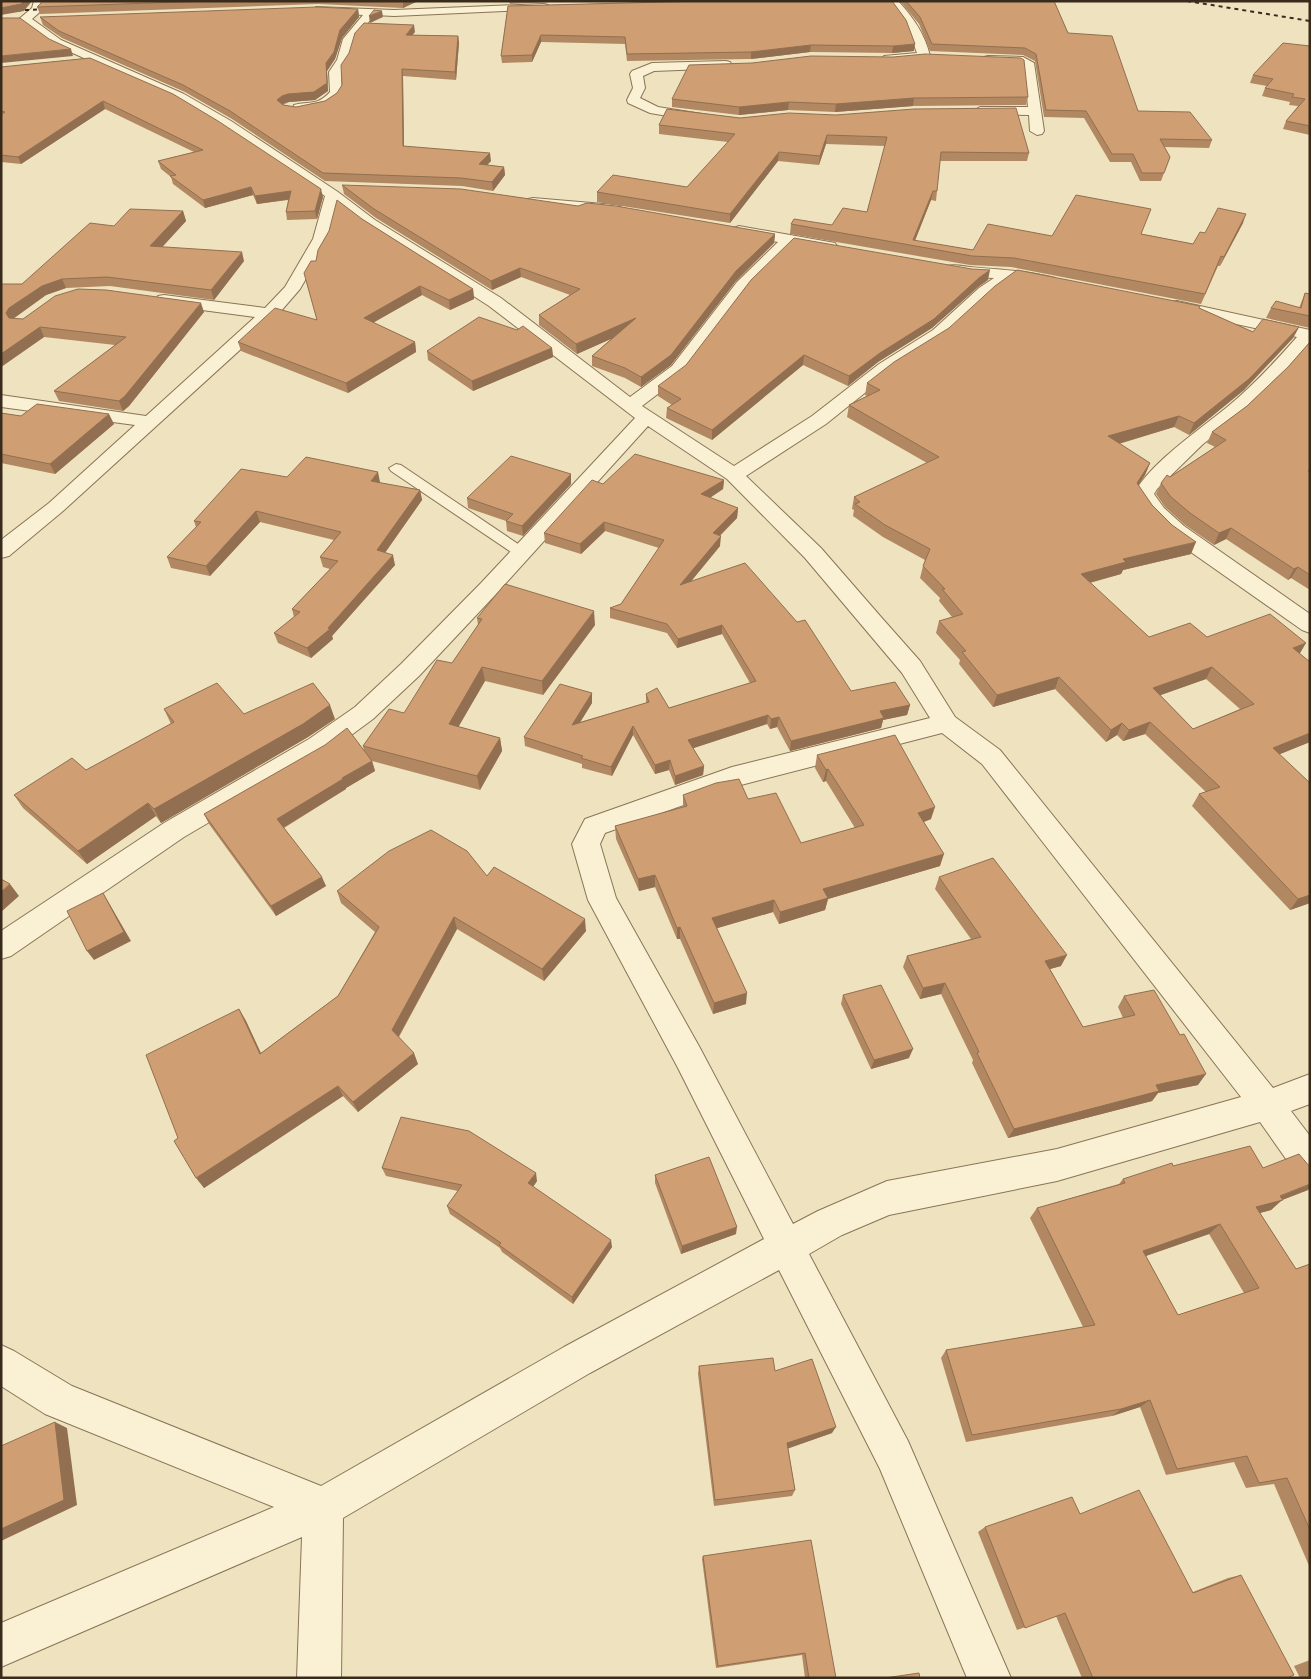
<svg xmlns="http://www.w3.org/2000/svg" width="1311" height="1679" font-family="'Libre Baskerville',serif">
	<rect width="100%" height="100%" fill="#efe3bf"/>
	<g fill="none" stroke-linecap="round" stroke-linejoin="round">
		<g stroke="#897457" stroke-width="2">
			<path id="lane" d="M 396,464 L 401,465 L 527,550 L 529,553 L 527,556 L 517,556 L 391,471 L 389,468 Z"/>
		</g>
		<g stroke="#897457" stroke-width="2">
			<g id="street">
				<path d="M 34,1 L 45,1 L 41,11 L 32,19 L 61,40 L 184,94 L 231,121 L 338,192 L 375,220 L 501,298 L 630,397 L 672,366 L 737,282 L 778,242 L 734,234 L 731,231 L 734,228 L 739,226 L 835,243 L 837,246 L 835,249 L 829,251 L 793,245 L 749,288 L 684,374 L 642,406 L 734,466 L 812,416 L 879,364 L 933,330 L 979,288 L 994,278 L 970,277 L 947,272 L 945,269 L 947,266 C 955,264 962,266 970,267 C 999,270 1026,270 1055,278 L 1057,281 L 1055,284 L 1049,286 L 1014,279 L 991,296 L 945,338 L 891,372 L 826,424 L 746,476 L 821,548 L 881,617 L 920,661 L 955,717 L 1000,750 L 1273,1088 L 1310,1074 L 1310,1104 L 1291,1111 L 1310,1136 L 1310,1180 L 1298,1176 L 1260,1122 L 1057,1181 L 889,1215 L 842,1235 L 809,1254 L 908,1441 L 1011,1678 L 967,1678 L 880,1469 L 779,1270 L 590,1373 L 343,1518 L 341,1678 L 297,1678 L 302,1537 L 1,1667 L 1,1623 L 274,1507 L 45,1414 L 1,1386 L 1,1345 L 14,1351 L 72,1386 L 321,1486 L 564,1347 L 764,1239 L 678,1068 L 588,900 L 572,844 L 585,819 L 732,767 L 930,718 L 902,673 L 805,558 L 727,479 L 648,426 L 497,593 L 419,676 L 373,719 L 327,753 L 184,837 L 11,956 L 1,959 L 1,931 L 164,823 L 309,739 L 355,707 L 401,664 L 481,583 L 635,418 L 489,306 L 365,226 L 338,206 L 329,239 L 300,289 L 275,318 L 63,511 L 9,556 L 1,558 L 1,540 L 49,503 L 135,425 L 1,407 L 1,395 L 146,416 L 255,317 L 164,305 L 158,304 L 156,300 L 158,296 L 164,295 L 265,308 L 285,287 L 313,239 L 325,196 L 221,127 L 176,100 L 53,44 L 19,19 L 32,8 ZM 942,733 L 982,764 L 1241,1097 L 1057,1149 L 887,1181 L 818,1211 L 793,1224 L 700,1048 L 616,898 L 600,844 L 605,833 L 737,786 Z"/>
				<path d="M 887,1 L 898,1 C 913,17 925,34 930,56 L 928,59 L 884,62 L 882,59 L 884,56 L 917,53 L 907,26 Z"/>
				<path d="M 544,4 L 548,5 L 549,7 L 548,9 L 394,16 L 374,15 L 355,40 L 349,60 L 341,72 L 342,93 C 339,97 336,103 331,105 C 322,111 301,117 293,108 L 294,105 C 310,101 317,106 330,92 L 329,72 L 337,60 L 343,39 L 363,15 L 320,12 L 316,11 L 315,9 L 316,7 L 394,10 Z"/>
				<path d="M 988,56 L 1023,57 L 1034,63 L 1044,131 L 1042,134 L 1037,135 L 1030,131 L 1029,115 L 975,114 L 973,111 L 980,107 L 1028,107 L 1024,67 L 1020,65 L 984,63 L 982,60 L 984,57 Z"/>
				<path d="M 726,61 L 730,62 L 732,65 L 730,68 L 654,71 L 643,76 L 645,88 L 640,98 L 658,107 L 708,115 L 710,118 L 708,121 L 703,122 L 650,113 L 628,103 L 627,100 L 633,88 L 630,74 L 632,71 L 652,63 Z"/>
				<path d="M 533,198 L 615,205 L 620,206 L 622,209 L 620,212 L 615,213 L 528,205 L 526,202 L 528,199 Z"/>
				<path d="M 1177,301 L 1310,330 L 1310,344 L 1282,376 L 1241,415 L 1203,444 L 1157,489 L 1154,494 L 1164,508 L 1184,526 L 1310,614 L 1310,633 L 1302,630 L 1168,536 L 1149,516 L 1134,494 C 1149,464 1199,430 1226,408 C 1252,387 1275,362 1297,337 L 1171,310 L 1169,306 L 1171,302 Z"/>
			</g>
		</g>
		<use href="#lane" fill="#faf0d3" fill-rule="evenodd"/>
		<use href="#street" fill="#faf0d3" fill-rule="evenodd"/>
		<g stroke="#382b1c" stroke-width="2" stroke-dasharray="4 4" stroke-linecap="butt">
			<path d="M 1187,1 L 1310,21"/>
			<path d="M 1,11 L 51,9"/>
		</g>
	</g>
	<g fill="#b28863" fill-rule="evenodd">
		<path d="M 42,1 L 418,1 L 403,8 L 318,4 L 40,14 L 37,7 L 41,3 Z"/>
		<path d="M 509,1 L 570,1 L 510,4 Z"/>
		<path d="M 703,1 L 914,51 L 892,53 L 810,52 L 751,59 L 627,61 L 625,44 L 541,42 L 532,62 L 502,63 L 501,56 L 508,6 Z"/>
		<path d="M 900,1 L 1054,1 L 1068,33 L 1138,111 L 1212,140 L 1209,148 L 1164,147 L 1170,157 L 1161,181 L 1140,181 L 1131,162 L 1110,162 L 1084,118 L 1044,117 L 1035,61 L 1023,55 L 930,51 L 919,24 Z"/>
		<path d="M 358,9 L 359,17 L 342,38 L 335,59 L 327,71 L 328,91 L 315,100 L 289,102 L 283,105 L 296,107 L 325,101 L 337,93 L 415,32 L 412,35 L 458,36 L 459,43 L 456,80 L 403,76 L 404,146 L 491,161 L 487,165 L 504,167 L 505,175 L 493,191 L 462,186 L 325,181 L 232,119 L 185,92 L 62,38 L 43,25 L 40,17 Z"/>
		<path d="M 1310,46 L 1310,135 L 1283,129 L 1286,121 L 1298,106 L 1289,105 L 1290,102 L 1262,96 L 1265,88 L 1267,86 L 1250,83 L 1253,75 Z"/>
		<path d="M 90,58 L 323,197 L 317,219 L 287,220 L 286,212 L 288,200 L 257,204 L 253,195 L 205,208 L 173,184 L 171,177 L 161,169 L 158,161 L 194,152 L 105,109 L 21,164 L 1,162 L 1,67 Z"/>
		<path d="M 1028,97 L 1026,105 L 913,106 L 835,112 L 788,110 L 739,115 L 672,107 L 672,99 Z"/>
		<path d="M 667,109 L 1029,153 L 1027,161 L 940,161 L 936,201 L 931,200 L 915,241 L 973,250 L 1052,236 L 1142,234 L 1193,244 L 1205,233 L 1243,223 L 1220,266 L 1218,266 L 1201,304 L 1011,267 L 970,265 L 790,234 L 791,224 L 832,225 L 867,212 L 885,146 L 826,144 L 819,165 L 778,161 L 730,223 L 597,202 L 597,192 L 687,187 L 728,142 L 659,134 L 659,125 Z"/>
		<path d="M 342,185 L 578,206 L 775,234 L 774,243 L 736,281 L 671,365 L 641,387 L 625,378 L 592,366 L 592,356 L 612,338 L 577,354 L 539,325 L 539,315 L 570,295 L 521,277 L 492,290 L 376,218 L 344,194 Z"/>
		<path d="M 183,211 L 186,221 L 162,247 L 244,261 L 214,300 L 110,286 L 66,288 L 46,295 L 13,319 L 23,319 L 204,312 L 129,406 L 123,411 L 59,401 L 54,391 L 115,345 L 44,337 L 1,367 L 1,284 L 22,284 L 114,226 Z"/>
		<path d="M 362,219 L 473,289 L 474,299 L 450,310 L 422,295 L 373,323 L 415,342 L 416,352 L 348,393 L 241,351 L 238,342 L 317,320 L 316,261 Z"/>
		<path d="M 988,280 L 978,287 L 932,328 L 878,362 L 848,386 L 803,365 L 712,440 L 666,418 L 667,408 L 672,405 L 658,396 L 658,386 Z"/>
		<path d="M 1305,293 L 1310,294 L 1310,328 L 1266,318 L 1271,308 L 1299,308 Z"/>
		<path d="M 1199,308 L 1253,332 L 1299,327 L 1293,338 L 1244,390 L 1189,435 L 1174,427 L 1119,444 L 1150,463 L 1145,475 L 1138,485 L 1152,505 L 1191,554 L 1123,570 L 1121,574 L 1090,583 L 1149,637 L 1207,637 L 1300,654 L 1310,742 L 1279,754 L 1310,903 L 1290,910 L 1192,806 L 1199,794 L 1206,792 L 1145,734 L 1123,741 L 1117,735 L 1106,742 L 1055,689 L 993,707 L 959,664 L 960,660 L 936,633 L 939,621 L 952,617 L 939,601 L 940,598 L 920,578 L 923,566 L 925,560 L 883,537 L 853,516 L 854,510 L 852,509 L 854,497 L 927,463 L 847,417 L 849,405 L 867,396 L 865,395 L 867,383 ZM 1206,679 L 1240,709 L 1193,729 L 1160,695 Z"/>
		<path d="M 1310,342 L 1310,590 L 1291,578 L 1288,580 L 1226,539 L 1214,545 L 1185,525 L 1165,507 L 1156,494 L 1161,483 L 1215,447 L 1207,443 L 1212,432 L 1247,406 L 1288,367 Z"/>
		<path d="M 552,348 L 553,357 L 473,391 L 428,360 L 427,351 Z"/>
		<path d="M 1,413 L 21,416 L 114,424 L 55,474 L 1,463 Z"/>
		<path d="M 571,474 L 571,484 L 523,536 L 507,531 L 506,521 L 468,508 L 467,498 Z"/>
		<path d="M 287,477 L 380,482 L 380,483 L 420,490 L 422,500 L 385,553 L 395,565 L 332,636 L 333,639 L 311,658 L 278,643 L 274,633 L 294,617 L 292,609 L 330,569 L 323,567 L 320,557 L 334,540 L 260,522 L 210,576 L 171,568 L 167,557 L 196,527 L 194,521 Z"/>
		<path d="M 724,480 L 723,489 L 710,498 L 738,508 L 737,518 L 720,536 L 720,546 L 691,581 L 851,691 L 910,705 L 907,715 L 883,720 L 881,728 L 790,751 L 777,727 L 770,729 L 767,724 L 693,748 L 704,766 L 703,775 L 675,785 L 669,770 L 655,774 L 633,735 L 612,776 L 582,768 L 582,764 L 525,746 L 524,737 L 592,693 L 592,703 L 580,722 L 646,703 L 646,694 L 669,708 L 750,683 L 722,634 L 677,648 L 667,633 L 610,618 L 610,608 L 621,604 L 659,548 L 605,531 L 581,554 L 545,543 L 544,533 L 603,484 Z"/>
		<path d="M 477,618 L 595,625 L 543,695 L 485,681 L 458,727 L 500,738 L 502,751 L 480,790 L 372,761 L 375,771 L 346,788 L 346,789 L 284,828 L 326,886 L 276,916 L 209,824 L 204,814 L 364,751 L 363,746 L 404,713 L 452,663 L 478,625 Z"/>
		<path d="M 164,709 L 244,714 L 335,719 L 308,737 L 161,823 L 156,816 L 87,864 L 23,808 L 14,795 L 86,770 L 171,724 Z"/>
		<path d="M 817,755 L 931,819 L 923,822 L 940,866 L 828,899 L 825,910 L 779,924 L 773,912 L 717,928 L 746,1004 L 713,1014 L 680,939 L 677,939 L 655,887 L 639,891 L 616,839 L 615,826 L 683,808 L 683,795 L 748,799 L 801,843 L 855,828 L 826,781 L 823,782 L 815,768 Z"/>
		<path d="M 487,876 L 586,931 L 544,981 L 457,929 L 399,1037 L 418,1064 L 358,1112 L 343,1096 L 204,1188 L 178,1138 L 239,1009 L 246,1021 L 261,1053 L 338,996 L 375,932 L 341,903 L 337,891 Z"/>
		<path d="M 939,877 L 1061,966 L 1050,969 L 1083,1027 L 1123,1018 L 1118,1007 L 1124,996 L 1198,1085 L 1158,1093 L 1152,1101 L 1008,1138 L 972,1063 L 973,1060 L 941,994 L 920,999 L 903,967 L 907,956 L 971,939 L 935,889 Z"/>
		<path d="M 843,995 L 909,1058 L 871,1069 L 841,1004 Z"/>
		<path d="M 1173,1166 L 1263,1168 L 1308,1190 L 1282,1200 L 1271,1210 L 1260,1213 L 1296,1269 L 1310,1264 L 1310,1568 L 1274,1484 L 1246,1488 L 1234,1462 L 1166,1475 L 1140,1407 L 1112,1416 L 966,1442 L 941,1358 L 946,1350 L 1083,1327 L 1030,1218 L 1037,1208 L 1119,1184 L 1123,1179 ZM 1209,1234 L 1244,1293 L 1178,1315 L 1146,1256 Z"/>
		<path d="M 382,1168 L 537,1181 L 533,1187 L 612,1247 L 573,1304 L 502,1252 L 500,1248 L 450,1214 L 447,1206 L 458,1191 L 386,1176 Z"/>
		<path d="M 655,1175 L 736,1234 L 681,1254 L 655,1183 Z"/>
		<path d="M 699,1366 L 775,1371 L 832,1433 L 788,1448 L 795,1490 L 792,1496 L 714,1506 L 698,1374 Z"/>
		<path d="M 1080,1514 L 1193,1592 L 1228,1578 L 1241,1575 L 1287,1678 L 1082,1678 L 1056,1616 L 1017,1630 L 978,1532 L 985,1527 Z"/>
		<path d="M 703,1556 L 836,1678 L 805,1678 L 802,1655 L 716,1668 L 702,1559 Z"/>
		<path d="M 1310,1660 L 1310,1678 L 1300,1678 L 1294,1666 Z"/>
	</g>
	<g fill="#916f50">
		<path d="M 24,1 L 32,1 L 24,11 L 1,15 L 1,8 Z"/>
		<path d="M 403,1 L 418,1 L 403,8 Z"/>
		<path d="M 358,9 L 359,17 L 342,38 L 335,59 L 327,71 L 328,91 L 315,100 L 289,102 L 284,103 L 279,108 L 277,100 L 282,96 L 326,63 L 340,30 Z"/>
		<path d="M 382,11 L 383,17 L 370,23 L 369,16 Z"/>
		<path d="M 414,25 L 415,32 L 407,42 L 406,35 Z"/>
		<path d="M 541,35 L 541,42 L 532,62 L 532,55 Z"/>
		<path d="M 458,36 L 459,43 L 456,80 L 455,72 Z"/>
		<path d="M 915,44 L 914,51 L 892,53 L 893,46 Z"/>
		<path d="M 811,45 L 810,52 L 751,59 L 751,52 Z"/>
		<path d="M 71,49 L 73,56 L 1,63 L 1,56 Z"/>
		<path d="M 402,69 L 403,76 L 404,154 L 403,146 Z"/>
		<path d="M 914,98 L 913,106 L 835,112 L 836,104 Z"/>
		<path d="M 103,101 L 105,109 L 21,164 L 18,157 Z"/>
		<path d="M 789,102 L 788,110 L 739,115 L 739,107 Z"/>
		<path d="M 827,135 L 826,144 L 819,165 L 820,156 Z"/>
		<path d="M 779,152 L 778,161 L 730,223 L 730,214 Z"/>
		<path d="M 490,153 L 491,161 L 480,172 L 479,164 Z"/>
		<path d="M 504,167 L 505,175 L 493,191 L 492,182 Z"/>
		<path d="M 251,187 L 253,195 L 205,208 L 203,200 Z"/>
		<path d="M 321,189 L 323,197 L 317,219 L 315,211 Z"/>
		<path d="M 291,191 L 292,199 L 257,204 L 255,196 Z"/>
		<path d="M 933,191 L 931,200 L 913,245 L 913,240 Z"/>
		<path d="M 183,211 L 186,221 L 154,256 L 150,246 Z"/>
		<path d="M 1246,214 L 1243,223 L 1220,266 L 1224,257 Z"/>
		<path d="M 775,234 L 774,243 L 736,281 L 671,365 L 641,387 L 641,377 L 736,271 Z"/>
		<path d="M 242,252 L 244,261 L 214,300 L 211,290 Z"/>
		<path d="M 520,268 L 521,277 L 492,290 L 491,281 Z"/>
		<path d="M 990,270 L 988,280 L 978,287 L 932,328 L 878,362 L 848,386 L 849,376 L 980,277 Z"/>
		<path d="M 62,279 L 66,288 L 46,295 L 14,318 L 10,323 L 6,313 L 9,308 L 42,286 Z"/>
		<path d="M 420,286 L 422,295 L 365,327 L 364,318 Z"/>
		<path d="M 473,289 L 474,299 L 450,310 L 449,300 Z"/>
		<path d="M 201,303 L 204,312 L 129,406 L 123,411 L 119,401 Z"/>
		<path d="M 636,318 L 636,328 L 577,354 L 576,344 Z"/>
		<path d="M 40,327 L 44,337 L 1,367 L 1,354 Z"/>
		<path d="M 1299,327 L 1293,338 L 1244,390 L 1189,435 L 1194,423 Z"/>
		<path d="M 415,342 L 416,352 L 348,393 L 346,383 Z"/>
		<path d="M 552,348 L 553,357 L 473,391 L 472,381 Z"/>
		<path d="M 804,355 L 803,365 L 712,440 L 712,430 Z"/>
		<path d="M 109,414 L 114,424 L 55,474 L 50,464 Z"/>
		<path d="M 1179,416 L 1174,427 L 1104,448 L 1108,436 Z"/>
		<path d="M 1150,463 L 1145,475 L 1132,495 L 1137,483 Z"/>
		<path d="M 378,472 L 380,482 L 373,492 L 371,481 Z"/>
		<path d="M 571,474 L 571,484 L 523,536 L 522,526 Z"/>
		<path d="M 724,480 L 723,489 L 700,504 L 701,494 Z"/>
		<path d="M 420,490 L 422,500 L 379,561 L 377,550 Z"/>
		<path d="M 738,508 L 737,518 L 712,543 L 713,533 Z"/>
		<path d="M 256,511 L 260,522 L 210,576 L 206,566 Z"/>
		<path d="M 604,522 L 605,531 L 581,554 L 580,544 Z"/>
		<path d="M 1231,528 L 1226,539 L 1214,545 L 1219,533 Z"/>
		<path d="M 721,536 L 720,546 L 680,595 L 680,585 Z"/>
		<path d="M 1196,542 L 1191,554 L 1123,570 L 1121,574 L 1077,586 L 1081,574 L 1123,559 Z"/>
		<path d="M 393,555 L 395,565 L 332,636 L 333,639 L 311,658 L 307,648 L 328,628 Z"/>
		<path d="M 1298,567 L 1291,578 L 1288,580 L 1294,569 Z"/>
		<path d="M 594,611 L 595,625 L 543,695 L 542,681 Z"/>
		<path d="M 722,625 L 722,634 L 677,648 L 678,639 Z"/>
		<path d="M 1306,643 L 1299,655 L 1293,648 Z"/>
		<path d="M 482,667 L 485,681 L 452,738 L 449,724 Z"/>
		<path d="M 1212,667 L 1206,679 L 1147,700 L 1153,688 Z"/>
		<path d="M 1059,677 L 1055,689 L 993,707 L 997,695 Z"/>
		<path d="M 592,693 L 592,703 L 573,734 L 572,725 Z"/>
		<path d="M 330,705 L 335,719 L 308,737 L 161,823 L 154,809 Z"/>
		<path d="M 910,705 L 907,715 L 883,720 L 881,728 L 790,751 L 791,741 L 880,711 Z"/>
		<path d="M 768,715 L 767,724 L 688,750 L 688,740 Z"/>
		<path d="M 779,717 L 777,727 L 770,729 L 771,719 Z"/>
		<path d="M 1150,722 L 1145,734 L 1123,741 L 1129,730 Z"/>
		<path d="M 1122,723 L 1117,735 L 1106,742 L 1111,730 Z"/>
		<path d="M 633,726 L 633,735 L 612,776 L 611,767 Z"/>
		<path d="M 1310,733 L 1310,742 L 1266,760 L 1273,748 Z"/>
		<path d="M 500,738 L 502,751 L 480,790 L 477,776 Z"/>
		<path d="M 670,760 L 669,770 L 655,774 L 655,765 Z"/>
		<path d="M 372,761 L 375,771 L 346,788 L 346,789 L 281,829 L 277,819 L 342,778 Z"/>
		<path d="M 704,766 L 703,775 L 675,785 L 675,776 Z"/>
		<path d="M 828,769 L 826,781 L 823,782 L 826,770 Z"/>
		<path d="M 148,803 L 156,816 L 87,864 L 78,851 Z"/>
		<path d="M 935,807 L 931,819 L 914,826 L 918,813 Z"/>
		<path d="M 944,854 L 940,866 L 828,899 L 825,910 L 779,924 L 780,912 L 823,889 Z"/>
		<path d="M 655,875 L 655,887 L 639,891 L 638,879 Z"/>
		<path d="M 322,877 L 326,886 L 276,916 L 271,906 Z"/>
		<path d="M 10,884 L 19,896 L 1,912 L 1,892 Z"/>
		<path d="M 103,893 L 109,903 L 131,941 L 94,960 L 87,951 Z"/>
		<path d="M 1310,895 L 1310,903 L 1290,910 L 1298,899 Z"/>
		<path d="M 774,900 L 773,912 L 711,930 L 712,918 Z"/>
		<path d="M 454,917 L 457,929 L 396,1041 L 392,1030 Z"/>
		<path d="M 585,919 L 586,931 L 544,981 L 542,969 Z"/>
		<path d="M 680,927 L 680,939 L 677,939 L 677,928 Z"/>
		<path d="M 1067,955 L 1061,966 L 1039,972 L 1045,961 Z"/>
		<path d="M 945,983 L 941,994 L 920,999 L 923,988 Z"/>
		<path d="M 747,993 L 746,1004 L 713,1014 L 714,1003 Z"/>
		<path d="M 239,1009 L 246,1021 L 266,1065 L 260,1054 Z"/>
		<path d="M 913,1049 L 909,1058 L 871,1069 L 874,1060 Z"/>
		<path d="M 414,1053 L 418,1064 L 358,1112 L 353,1102 Z"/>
		<path d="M 1206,1074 L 1198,1085 L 1158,1093 L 1152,1101 L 1008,1138 L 1014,1129 L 1156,1085 Z"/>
		<path d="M 338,1086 L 343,1096 L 204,1188 L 196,1178 Z"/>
		<path d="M 536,1173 L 537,1181 L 530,1191 L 528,1183 Z"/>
		<path d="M 1310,1184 L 1310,1188 L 1308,1190 L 1282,1200 L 1271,1210 L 1245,1217 L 1256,1207 Z"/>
		<path d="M 1220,1224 L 1209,1234 L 1134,1260 L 1143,1251 Z"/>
		<path d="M 737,1227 L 736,1234 L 681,1254 L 682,1246 Z"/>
		<path d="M 611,1240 L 612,1247 L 573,1304 L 572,1297 Z"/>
		<path d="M 1150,1400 L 1140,1407 L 1112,1416 L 1121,1409 Z"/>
		<path d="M 55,1422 L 67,1428 L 77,1505 L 1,1541 L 1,1529 Z"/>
		<path d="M 836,1427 L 832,1433 L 784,1450 L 787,1443 Z"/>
	</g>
	<g fill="#cf9e73" stroke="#916f50" fill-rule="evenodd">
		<path d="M 1,1 L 24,1 L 21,4 L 1,8 Z"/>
		<path d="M 42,1 L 208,1 L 37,7 L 41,3 Z"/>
		<path d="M 704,1 L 892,1 L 906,20 L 915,44 L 893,46 L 811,45 L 751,52 L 627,54 L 625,37 L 541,35 L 532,55 L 501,56 L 508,6 Z"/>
		<path d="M 906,1 L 1054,1 L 1068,33 L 1112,36 L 1138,111 L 1190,112 L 1212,140 L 1160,139 L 1170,157 L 1164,173 L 1142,173 L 1133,154 L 1112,154 L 1086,111 L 1046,110 L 1036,54 L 1025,48 L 932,44 L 920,17 Z"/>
		<path d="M 317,7 L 358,9 L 340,30 L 334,52 L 326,63 L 327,83 L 314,92 L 288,94 L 282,96 L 277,100 L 283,105 L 296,107 L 325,101 L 337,93 L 342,85 L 341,65 L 349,53 L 355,33 L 364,23 L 414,25 L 406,35 L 458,36 L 455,72 L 402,69 L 403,146 L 490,153 L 479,164 L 504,167 L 492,182 L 461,178 L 323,173 L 230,111 L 183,85 L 59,31 L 40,17 Z"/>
		<path d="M 374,10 L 382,11 L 369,16 Z"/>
		<path d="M 1,18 L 20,18 L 49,39 L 71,49 L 1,56 Z"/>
		<path d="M 1283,43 L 1310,46 L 1310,126 L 1286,121 L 1305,99 L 1292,97 L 1294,94 L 1265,88 L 1273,79 L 1253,75 Z"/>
		<path d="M 925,54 L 1021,58 L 1024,60 L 1028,97 L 914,98 L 836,104 L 789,102 L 739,107 L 672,99 L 689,65 L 752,63 L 811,56 L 893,57 Z"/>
		<path d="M 90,58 L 173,94 L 218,121 L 321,189 L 315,211 L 286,212 L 291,191 L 255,196 L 251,187 L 203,200 L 170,176 L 176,175 L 158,161 L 203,150 L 103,101 L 18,157 L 1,155 L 1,115 L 5,112 L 1,111 L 1,67 Z"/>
		<path d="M 1016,108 L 1029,153 L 941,152 L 937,191 L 933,191 L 913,240 L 973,250 L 988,224 L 1052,236 L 1076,195 L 1151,209 L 1141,234 L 1193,244 L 1200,232 L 1205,233 L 1218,208 L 1246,214 L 1224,257 L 1221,256 L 1205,294 L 1014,258 L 972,256 L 791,224 L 794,219 L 832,225 L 843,208 L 867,212 L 887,137 L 827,135 L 820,156 L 779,152 L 730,214 L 597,192 L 613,175 L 687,187 L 735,134 L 659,125 L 667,109 L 740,118 L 789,113 L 836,115 L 914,109 Z"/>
		<path d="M 342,185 L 461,189 L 578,206 L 587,203 L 616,206 L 775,234 L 736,271 L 671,355 L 641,377 L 625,368 L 592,356 L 636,318 L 576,344 L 539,315 L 580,289 L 520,268 L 491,281 L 374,209 Z"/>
		<path d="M 337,200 L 362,219 L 473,289 L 449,300 L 420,286 L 364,318 L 415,342 L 346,383 L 238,342 L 275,308 L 317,320 L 304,273 L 311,261 L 316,261 L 318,250 L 329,231 Z"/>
		<path d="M 130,209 L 183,211 L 150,246 L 242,252 L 211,290 L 107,277 L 62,279 L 42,286 L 9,308 L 6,313 L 9,318 L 23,319 L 55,296 L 78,289 L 106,290 L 201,303 L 125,396 L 119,401 L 54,391 L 126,337 L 40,327 L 1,354 L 1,284 L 22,284 L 90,223 L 114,226 Z"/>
		<path d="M 794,238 L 972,269 L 990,270 L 980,277 L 934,319 L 880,353 L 849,376 L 804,355 L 712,430 L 667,408 L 681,399 L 658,386 L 686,365 L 751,280 Z"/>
		<path d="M 1017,270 L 1200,306 L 1199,308 L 1253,332 L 1263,319 L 1299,327 L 1249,379 L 1194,423 L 1179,416 L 1108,436 L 1150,463 L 1137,483 L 1152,505 L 1172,525 L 1196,542 L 1123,559 L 1126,562 L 1081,574 L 1149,637 L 1190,623 L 1207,637 L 1270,614 L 1306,643 L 1293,648 L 1310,662 L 1310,733 L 1273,748 L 1310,783 L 1310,895 L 1298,899 L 1199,794 L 1220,787 L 1150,722 L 1129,730 L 1122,723 L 1111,730 L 1059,677 L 997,695 L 962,652 L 966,651 L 939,621 L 963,614 L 942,589 L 945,589 L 923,566 L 930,549 L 885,525 L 855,504 L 860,502 L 854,497 L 939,457 L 849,405 L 880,390 L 867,383 L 894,362 L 949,328 L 995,286 ZM 1212,667 L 1254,704 L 1193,729 L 1153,688 Z"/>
		<path d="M 1305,293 L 1310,294 L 1310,316 L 1271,308 L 1276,301 L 1301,308 Z"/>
		<path d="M 479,317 L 517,330 L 523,326 L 552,348 L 472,381 L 427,351 Z"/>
		<path d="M 1310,342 L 1310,470 L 1308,471 L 1310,472 L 1310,575 L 1298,567 L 1294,569 L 1231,528 L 1219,533 L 1190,513 L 1170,496 L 1161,483 L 1167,475 L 1170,477 L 1226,440 L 1212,432 L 1247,406 L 1288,367 Z"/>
		<path d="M 37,404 L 109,414 L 50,464 L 1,454 L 1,413 L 21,416 Z"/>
		<path d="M 635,454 L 724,480 L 701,494 L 738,508 L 713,533 L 721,536 L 680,585 L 745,563 L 797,622 L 805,620 L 851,691 L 895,682 L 910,705 L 880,711 L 884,718 L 791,741 L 779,717 L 771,719 L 768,715 L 688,740 L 704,766 L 675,776 L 670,760 L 655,765 L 633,726 L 611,767 L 581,758 L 583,756 L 524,737 L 560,684 L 592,693 L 572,725 L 649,702 L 646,694 L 657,688 L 669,708 L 756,681 L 722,625 L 678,639 L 667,624 L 610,608 L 621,604 L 664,540 L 604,522 L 580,544 L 544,533 L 592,480 L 603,484 Z"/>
		<path d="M 511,456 L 571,474 L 522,526 L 506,521 L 513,514 L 467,498 Z"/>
		<path d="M 306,457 L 378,472 L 371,481 L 420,490 L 377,550 L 393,555 L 328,628 L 330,629 L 307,648 L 274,633 L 300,612 L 292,609 L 338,561 L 320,557 L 341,532 L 256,511 L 206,566 L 167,557 L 201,522 L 194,521 L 241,469 L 287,477 Z"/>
		<path d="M 505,584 L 594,611 L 542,681 L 482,667 L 449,724 L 500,738 L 477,776 L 363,746 L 389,709 L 404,713 L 437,660 L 452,663 L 482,619 L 477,618 Z"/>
		<path d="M 217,683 L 244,714 L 313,683 L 330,705 L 303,724 L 154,809 L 148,803 L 78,851 L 14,795 L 72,758 L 86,770 L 174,722 L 164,709 Z"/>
		<path d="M 347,728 L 372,761 L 342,778 L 343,779 L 277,819 L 322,877 L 271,906 L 204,814 L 325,745 Z"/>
		<path d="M 895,735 L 935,807 L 918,813 L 944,854 L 823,889 L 828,898 L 780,912 L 774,900 L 712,918 L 747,993 L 714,1003 L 680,927 L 677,928 L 655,875 L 638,879 L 615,826 L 687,806 L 683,795 L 716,783 L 739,779 L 748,799 L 776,793 L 801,843 L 864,825 L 828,769 L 826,770 L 817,755 Z"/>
		<path d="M 431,830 L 467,851 L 487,876 L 494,867 L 585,919 L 542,969 L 454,917 L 392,1030 L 414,1053 L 353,1102 L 338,1086 L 196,1178 L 174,1141 L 178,1138 L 146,1055 L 239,1009 L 260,1054 L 338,996 L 379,927 L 337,891 L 389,851 Z"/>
		<path d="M 993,858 L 1067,955 L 1045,961 L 1083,1027 L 1135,1015 L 1124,996 L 1154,990 L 1180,1035 L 1184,1034 L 1206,1074 L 1156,1085 L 1159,1091 L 1014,1129 L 977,1053 L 979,1052 L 945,983 L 923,988 L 907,956 L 981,937 L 939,877 Z"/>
		<path d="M 1,879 L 10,884 L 1,892 Z"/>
		<path d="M 103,893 L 124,932 L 87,951 L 67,911 Z"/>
		<path d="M 881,985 L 913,1049 L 874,1060 L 843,995 Z"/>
		<path d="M 401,1117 L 469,1131 L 536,1173 L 528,1183 L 611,1240 L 572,1297 L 499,1245 L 501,1243 L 447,1206 L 462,1185 L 382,1168 Z"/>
		<path d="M 1250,1146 L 1263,1168 L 1299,1154 L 1310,1167 L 1310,1184 L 1280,1196 L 1283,1200 L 1256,1207 L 1296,1269 L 1310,1264 L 1310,1530 L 1287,1478 L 1259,1483 L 1247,1456 L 1177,1469 L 1150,1400 L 1121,1409 L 972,1435 L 946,1350 L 1095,1325 L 1037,1208 L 1125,1183 L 1123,1179 L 1172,1163 L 1173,1166 ZM 1220,1224 L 1259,1288 L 1178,1315 L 1143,1251 Z"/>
		<path d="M 709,1157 L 737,1227 L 682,1246 L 655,1175 Z"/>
		<path d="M 773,1358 L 775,1371 L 812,1359 L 836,1427 L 787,1443 L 795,1490 L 715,1500 L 699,1366 Z"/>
		<path d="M 55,1422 L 64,1500 L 1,1529 L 1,1446 Z"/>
		<path d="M 1139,1490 L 1193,1593 L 1241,1575 L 1294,1675 L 1287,1678 L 1093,1678 L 1065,1613 L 1025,1628 L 985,1527 L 1072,1497 L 1080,1514 Z"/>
		<path d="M 811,1540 L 836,1678 L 809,1678 L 805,1653 L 718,1666 L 703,1556 Z"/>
		<path d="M 919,1673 L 920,1678 L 885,1678 Z"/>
	</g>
	<rect width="1311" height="1679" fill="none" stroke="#382b1c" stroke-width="5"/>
</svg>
